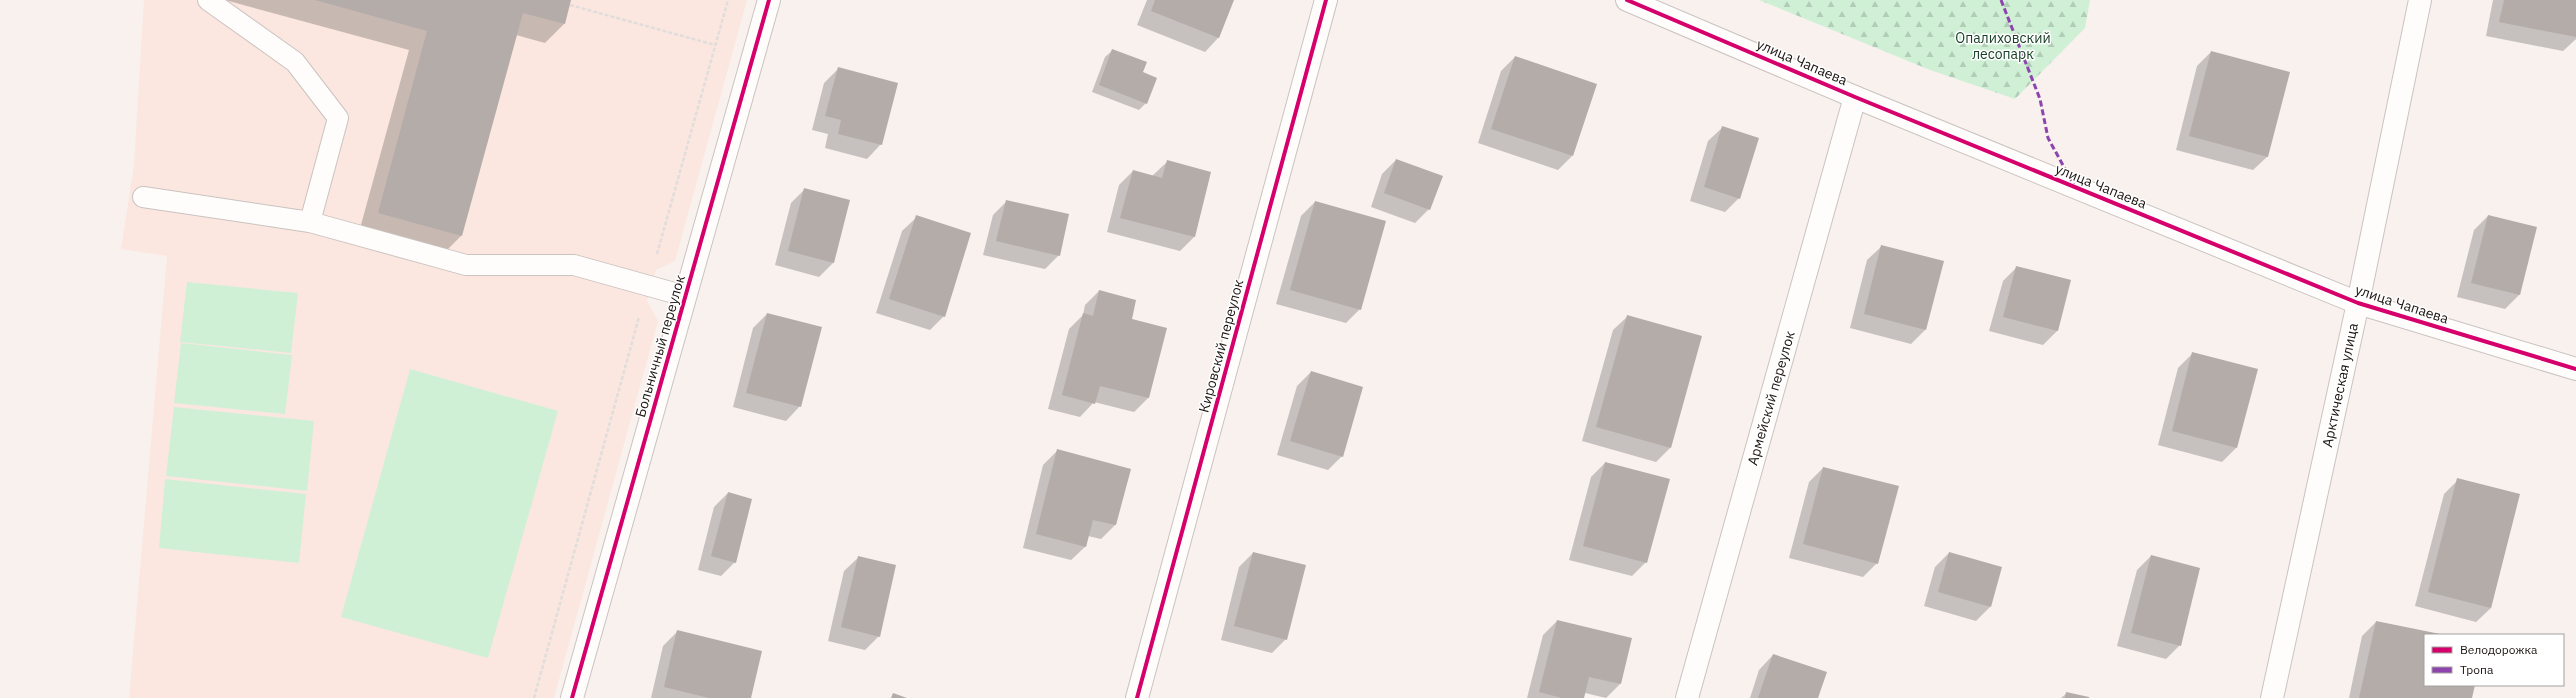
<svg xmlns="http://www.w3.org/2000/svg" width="2576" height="698" font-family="'IBM Plex Sans',sans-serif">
	<defs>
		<pattern id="forest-firs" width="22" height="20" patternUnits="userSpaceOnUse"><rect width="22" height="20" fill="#d0f0d6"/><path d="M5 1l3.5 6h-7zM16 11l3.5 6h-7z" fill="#b2cdb7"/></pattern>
	</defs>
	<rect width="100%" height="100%" fill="#f8f1ee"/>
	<path fill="#fbe7df" d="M 144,0 L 747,0 L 675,261 L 656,270 L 647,301 L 658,321 L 554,698 L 129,698 L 167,256 L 121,249 L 134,165 Z"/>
	<path fill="url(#forest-firs)" d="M 1759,0 L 2090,0 L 2085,28 L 2015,99 L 1930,70 Z"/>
	<g fill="#d0f0d6">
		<path d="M 187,282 L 298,293 L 291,353 L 180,342 Z"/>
		<path d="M 181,343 L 292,355 L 285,414 L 174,403 Z"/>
		<path d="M 410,369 L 558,411 L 488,658 L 341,617 Z"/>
		<path d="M 174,407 L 314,421 L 307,491 L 166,476 Z"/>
		<path d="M 165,479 L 306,494 L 299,563 L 159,548 Z"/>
	</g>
	<g fill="#0003">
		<path d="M 225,0 L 570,0 L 564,24 L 545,43 L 516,35 L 461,236 L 442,255 L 359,232 L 409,50 Z"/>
		<path d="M 1147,0 L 1233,0 L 1219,37 L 1205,52 L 1137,25 Z"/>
		<path d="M 2493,0 L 2576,0 L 2576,39 L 2563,51 L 2486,36 Z"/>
		<path d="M 1113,50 L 1141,73 L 1146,103 L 1139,110 L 1092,92 L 1105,57 Z"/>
		<path d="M 2211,52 L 2268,156 L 2253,170 L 2176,150 L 2197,66 Z"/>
		<path d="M 1515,57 L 1572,156 L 1558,170 L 1478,143 L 1501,71 Z"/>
		<path d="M 838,69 L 881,144 L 867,159 L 825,148 L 828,134 L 812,130 L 824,83 Z"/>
		<path d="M 1723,127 L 1739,198 L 1725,212 L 1690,201 L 1708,141 Z"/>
		<path d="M 1396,160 L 1429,209 L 1415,223 L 1371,207 L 1382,174 Z"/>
		<path d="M 1167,162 L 1194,237 L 1180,251 L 1107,232 L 1119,185 L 1133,171 L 1152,176 Z"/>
		<path d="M 805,189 L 849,201 L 833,263 L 819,277 L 775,265 L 791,203 Z"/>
		<path d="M 1007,201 L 1059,255 L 1045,269 L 983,255 L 993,215 Z"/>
		<path d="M 1315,202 L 1360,309 L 1346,323 L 1276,304 L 1301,216 Z"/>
		<path d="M 2488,216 L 2536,228 L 2519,295 L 2505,309 L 2457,297 L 2474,230 Z"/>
		<path d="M 917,217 L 944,316 L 930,330 L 876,313 L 902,231 Z"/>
		<path d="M 1882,246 L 1925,330 L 1911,344 L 1850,328 L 1867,260 Z"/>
		<path d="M 2017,267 L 2070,280 L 2057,331 L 2043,345 L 1989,331 L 2003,281 Z"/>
		<path d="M 1099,291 L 1130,319 L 1165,329 L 1148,398 L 1134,412 L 1094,402 L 1080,417 L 1048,409 L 1069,329 L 1083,315 L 1085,305 Z"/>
		<path d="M 767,314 L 800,406 L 786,421 L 733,407 L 753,328 Z"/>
		<path d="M 1628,316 L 1670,448 L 1656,462 L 1582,441 L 1613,330 Z"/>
		<path d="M 2192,354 L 2236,448 L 2222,462 L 2158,445 L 2178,368 Z"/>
		<path d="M 1311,372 L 1342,456 L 1328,470 L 1277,455 L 1297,386 Z"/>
		<path d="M 1057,451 L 1129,469 L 1115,525 L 1101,539 L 1088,536 L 1086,546 L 1071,560 L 1023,548 L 1043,465 Z"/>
		<path d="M 1605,463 L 1646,562 L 1632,576 L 1569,560 L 1591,477 Z"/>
		<path d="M 1823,468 L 1877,563 L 1863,577 L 1789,558 L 1809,482 Z"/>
		<path d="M 2458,480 L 2519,495 L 2491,608 L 2476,622 L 2415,606 L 2444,494 Z"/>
		<path d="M 728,493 L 735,562 L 721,576 L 698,570 L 714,507 Z"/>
		<path d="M 1253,553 L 1286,639 L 1272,653 L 1221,640 L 1239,567 Z"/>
		<path d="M 1949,553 L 1990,607 L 1976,621 L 1924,606 L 1935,567 Z"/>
		<path d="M 2151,556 L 2180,645 L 2166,659 L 2117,646 L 2137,570 Z"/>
		<path d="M 859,557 L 879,636 L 865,650 L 828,641 L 844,571 Z"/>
		<path d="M 1557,621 L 1620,684 L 1606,698 L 1585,693 L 1583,698 L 1527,698 L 1543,635 Z"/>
		<path d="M 2376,622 L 2438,635 L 2425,635 L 2425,685 L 2474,685 L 2471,698 L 2349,698 L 2362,636 Z"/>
		<path d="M 677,632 L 750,698 L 651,698 L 663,646 Z"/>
		<path d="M 1773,655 L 1817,698 L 1750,698 L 1759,670 Z"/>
		<path d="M 2067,693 L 2087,698 L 2061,698 Z"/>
	</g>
	<g fill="#b3aca9">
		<path d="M 315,0 L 571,0 L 565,24 L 523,13 L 462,236 L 378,213 L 427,31 Z"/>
		<path d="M 1155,0 L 1234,0 L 1219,38 L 1151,11 Z"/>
		<path d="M 2504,0 L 2576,0 L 2576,37 L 2499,22 Z"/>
		<path d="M 1112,49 L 1147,62 L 1143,72 L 1157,78 L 1147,104 L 1099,85 Z"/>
		<path d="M 2211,51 L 2290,72 L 2268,157 L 2189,136 Z"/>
		<path d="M 1515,56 L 1597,84 L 1573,156 L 1491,129 Z"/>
		<path d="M 838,67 L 898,83 L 882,145 L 838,134 L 841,120 L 825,116 Z"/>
		<path d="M 1722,126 L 1759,138 L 1740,199 L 1704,187 Z"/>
		<path d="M 1396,159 L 1443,176 L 1430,210 L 1384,193 Z"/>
		<path d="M 1167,160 L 1211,172 L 1195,237 L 1120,218 L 1133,170 L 1162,178 Z"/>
		<path d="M 804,188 L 850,200 L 834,263 L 788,251 Z"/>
		<path d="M 1006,200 L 1069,214 L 1060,256 L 996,241 Z"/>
		<path d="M 1315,201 L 1386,221 L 1361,310 L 1290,290 Z"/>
		<path d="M 916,215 L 971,233 L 945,317 L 889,299 Z"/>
		<path d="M 2488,215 L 2537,227 L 2520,295 L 2471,283 Z"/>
		<path d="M 1881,245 L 1944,261 L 1926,330 L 1864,314 Z"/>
		<path d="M 2016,266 L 2071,280 L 2058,331 L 2003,317 Z"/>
		<path d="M 1099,290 L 1136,300 L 1132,319 L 1167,328 L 1149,398 L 1100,386 L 1095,404 L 1062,395 L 1083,313 L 1093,316 Z"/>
		<path d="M 767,313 L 822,327 L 801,407 L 746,393 Z"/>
		<path d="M 1627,315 L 1702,336 L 1671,448 L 1596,427 Z"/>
		<path d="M 2192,352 L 2258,369 L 2237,448 L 2172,431 Z"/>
		<path d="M 1311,371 L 1363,387 L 1343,457 L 1290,441 Z"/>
		<path d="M 1057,449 L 1131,469 L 1116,525 L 1093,520 L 1086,547 L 1036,534 Z"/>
		<path d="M 1605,462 L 1670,479 L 1647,563 L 1583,546 Z"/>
		<path d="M 1823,467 L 1899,486 L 1878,564 L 1803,544 Z"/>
		<path d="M 2457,478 L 2520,494 L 2491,608 L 2428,592 Z"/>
		<path d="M 728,492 L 752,499 L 736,563 L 711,556 Z"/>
		<path d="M 1253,552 L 1306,565 L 1287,640 L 1234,626 Z"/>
		<path d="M 1949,552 L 2002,567 L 1991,607 L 1938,592 Z"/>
		<path d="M 2151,555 L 2200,568 L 2181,646 L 2131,633 Z"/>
		<path d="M 858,556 L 896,565 L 880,637 L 841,627 Z"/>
		<path d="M 1557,620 L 1632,638 L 1621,684 L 1589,677 L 1584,698 L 1562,698 L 1539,692 Z"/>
		<path d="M 2376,621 L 2440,634 L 2425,635 L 2425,685 L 2475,685 L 2472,698 L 2359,698 Z"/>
		<path d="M 677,630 L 762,651 L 751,698 L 709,698 L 664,687 Z"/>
		<path d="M 1773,654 L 1827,672 L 1818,698 L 1758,698 Z"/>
		<path d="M 2066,692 L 2089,697 L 2089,698 L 2065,698 Z"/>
		<path d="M 893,693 L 907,698 L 891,698 Z"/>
	</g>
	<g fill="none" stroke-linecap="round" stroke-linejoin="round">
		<g stroke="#cac3c0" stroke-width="22">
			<g id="lane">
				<path d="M 208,0 L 295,62 L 338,118 L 310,222 L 466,265 L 574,265 L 685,296"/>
				<path d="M 143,197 L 310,222"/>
			</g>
		</g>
		<g stroke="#cac3c0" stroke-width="24">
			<g id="street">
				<path d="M 572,698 L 769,0"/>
				<path d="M 1137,698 L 1326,0"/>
				<path d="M 1687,698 L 1855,97"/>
				<path d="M 2272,698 L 2358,303 L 2420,0"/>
			</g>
		</g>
		<g stroke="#cac3c0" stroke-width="24">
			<path id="secondary" d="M 1627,0 L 1855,97 L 2358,303 L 2576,369"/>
		</g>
		<g stroke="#e0dddc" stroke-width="2.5" stroke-dasharray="4 2" stroke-linecap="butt">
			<path d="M 570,5 L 715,45"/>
			<path d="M 657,254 L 728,0"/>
			<path d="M 534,698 L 639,317"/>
		</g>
		<use href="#lane" stroke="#fefdfc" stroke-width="20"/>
		<use href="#street" stroke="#fefdfc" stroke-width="22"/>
		<use href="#secondary" stroke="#fefdfc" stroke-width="22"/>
		<path stroke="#8e44ad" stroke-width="3" stroke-dasharray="6 3" stroke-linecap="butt" d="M 2001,0 L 2040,99 L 2048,138 L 2075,187"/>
		<g stroke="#fff" stroke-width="6">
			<g id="cycleway">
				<path d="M 1627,0 L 1855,97 L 2358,303 L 2576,369"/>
				<path d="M 572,698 L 769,0"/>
				<path d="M 1137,698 L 1326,0"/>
			</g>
		</g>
		<use href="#cycleway" stroke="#d6006c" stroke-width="4"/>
	</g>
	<g text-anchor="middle" stroke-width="3" stroke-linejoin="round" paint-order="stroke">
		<g font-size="14" fill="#184027" stroke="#fff">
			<text x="2003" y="43">Опалиховский<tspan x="2003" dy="16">лесопарк</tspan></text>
		</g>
		<g font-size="14" fill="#1b1411" stroke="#fff">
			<text transform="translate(1802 62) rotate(23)" y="5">улица Чапаева</text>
			<text transform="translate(2101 186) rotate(22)" y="5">улица Чапаева</text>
			<text transform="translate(2402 304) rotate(18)" y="5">улица Чапаева</text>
			<text transform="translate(660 346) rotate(-74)" y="5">Больничный переулок</text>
			<text transform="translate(1221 346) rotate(-75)" y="5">Кировский переулок</text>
			<text transform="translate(2340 385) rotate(-78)" y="5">Арктическая улица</text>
			<text transform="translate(1771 398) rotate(-74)" y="5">Армейский переулок</text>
		</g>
	</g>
	<rect x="2424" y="634" width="140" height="52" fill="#ffffff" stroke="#a4a1a0"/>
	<rect x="2432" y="647" width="20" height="6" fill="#d6006c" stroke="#a4a1a0"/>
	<text x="2460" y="654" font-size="12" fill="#1b1411">Велодорожка</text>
	<rect x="2432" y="667" width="20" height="6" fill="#8e44ad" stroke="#a4a1a0"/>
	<text x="2460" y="674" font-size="12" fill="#1b1411">Тропа</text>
</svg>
